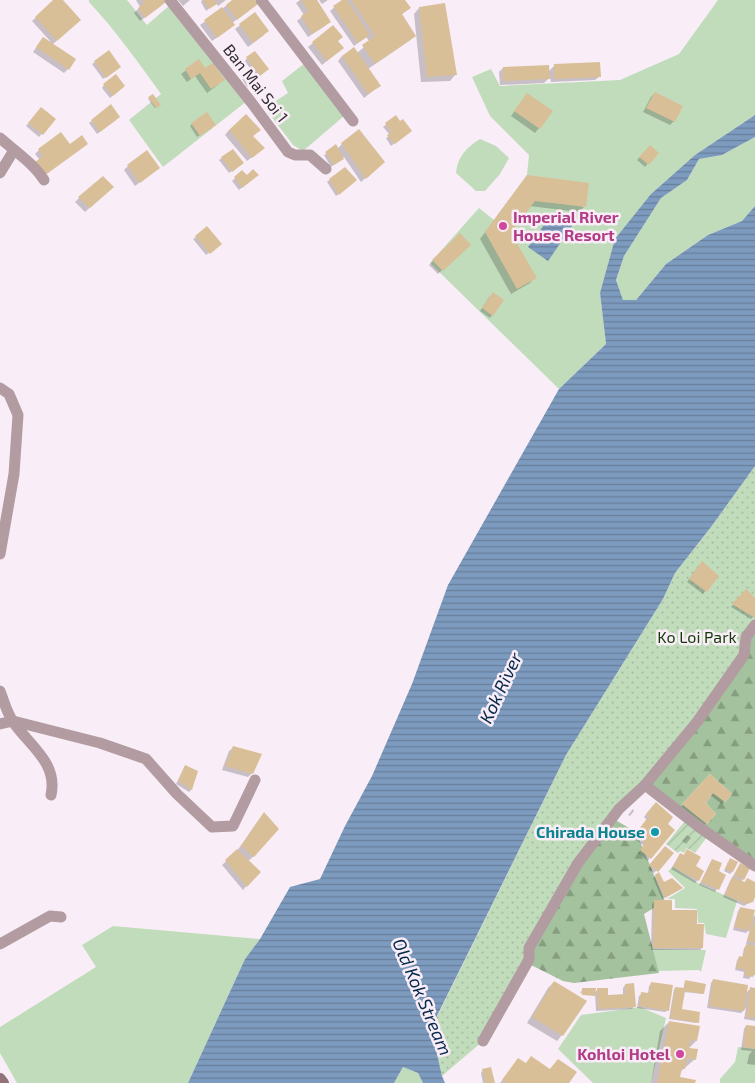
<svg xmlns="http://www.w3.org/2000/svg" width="755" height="1083" font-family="'Exo 2',sans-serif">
	<defs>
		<pattern id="forest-firs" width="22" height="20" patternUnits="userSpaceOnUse" patternTransform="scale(1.25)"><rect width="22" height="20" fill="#a4c29d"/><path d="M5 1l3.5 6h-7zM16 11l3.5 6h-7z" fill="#869e80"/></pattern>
		<pattern id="park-dots" width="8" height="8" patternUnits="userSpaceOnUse" patternTransform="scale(1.25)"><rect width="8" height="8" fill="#c1dcbb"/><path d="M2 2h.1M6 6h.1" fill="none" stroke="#a6bda1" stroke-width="1.8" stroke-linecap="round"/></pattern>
		<pattern id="garden-furrows" width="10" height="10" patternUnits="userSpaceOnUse" patternTransform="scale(1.25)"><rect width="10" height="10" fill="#c1dcbb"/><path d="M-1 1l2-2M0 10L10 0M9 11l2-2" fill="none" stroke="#a6bda1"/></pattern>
		<pattern id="water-rules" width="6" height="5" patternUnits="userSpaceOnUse" patternTransform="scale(1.25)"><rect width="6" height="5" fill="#7d9bbe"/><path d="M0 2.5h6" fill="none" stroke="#677f9b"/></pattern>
	</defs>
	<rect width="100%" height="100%" fill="#f9eef8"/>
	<g fill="#c1dcbb">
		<path d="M 89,0 L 127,0 L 147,25 L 170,5 L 247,101 L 163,167 L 129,120 L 161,94 C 138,62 116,31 89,2 Z"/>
		<path d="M 718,0 L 755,0 L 755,115 L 695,155 L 651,194 L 600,293 L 606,344 L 559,389 L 430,263 L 479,208 L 494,220 L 527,175 L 529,155 L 490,116 L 472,77 L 491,69 L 500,86 L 620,80 L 679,54 Z"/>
		<path d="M 305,63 L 344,116 L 303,151 L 293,145 L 265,108 L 288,93 L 282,81 Z"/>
		<path d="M 755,137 L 755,206 L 742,221 L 708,235 L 666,264 L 636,300 L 623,300 L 616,280 L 624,256 L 661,198 L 687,180 L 699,159 L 722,155 Z"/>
		<path d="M 480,139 L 496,146 L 509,158 L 500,174 L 485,191 L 476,191 L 456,173 C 457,157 467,147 480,139 Z"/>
		<path d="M 673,867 L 698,883 L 737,901 L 726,938 L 706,934 L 704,923 L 698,923 L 697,909 L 675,908 L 675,899 L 667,899 L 685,888 L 668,871 Z"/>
		<path d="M 113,926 L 260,939 L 245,959 L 188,1083 L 17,1083 L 0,1053 L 0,1027 L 96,967 L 82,945 Z"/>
		<path d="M 653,949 L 706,950 L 701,972 L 699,970 L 658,971 Z"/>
		<path d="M 640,1007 L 666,1018 L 651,1083 L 593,1083 L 558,1049 L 581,1015 Z"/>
		<path d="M 738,1047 L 755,1049 L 755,1083 L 720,1083 L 720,1079 L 735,1062 Z"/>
		<path d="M 403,1067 L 418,1073 L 423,1083 L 394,1083 Z"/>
	</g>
	<g fill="url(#forest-firs)" fill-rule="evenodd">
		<path d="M 755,625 L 755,866 L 645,785 ZM 710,774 L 732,794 L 725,802 L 713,793 L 706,803 L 716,814 L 707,824 L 682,804 Z"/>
		<path d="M 612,818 L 636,832 L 665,901 L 644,914 L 659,973 L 574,983 L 563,981 L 527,963 L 529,948 Z"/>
	</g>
	<path fill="url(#park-dots)" d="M 755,466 L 755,625 L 744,655 L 578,863 L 483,1041 L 442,1076 L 431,1029 L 566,755 L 663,599 L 675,573 L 711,527 Z"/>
	<path fill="url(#garden-furrows)" d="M 685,821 L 707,837 L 695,853 L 687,848 L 684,853 L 680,851 L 678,853 L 666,844 Z"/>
	<g fill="url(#water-rules)">
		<path d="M 755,115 L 755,137 L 722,155 L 699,159 L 687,180 L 661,198 L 624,256 L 616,280 L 623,300 L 636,300 L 666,264 L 708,235 L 742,221 L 755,206 L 755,466 L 711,527 L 675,573 L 663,599 L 566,755 L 431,1028 L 442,1076 L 445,1083 L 423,1083 L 418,1073 L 403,1067 L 394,1083 L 188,1083 L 245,959 L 260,939 L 290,887 L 320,879 L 345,826 L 372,776 L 412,684 L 448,585 L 559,389 L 606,344 L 600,293 L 615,239 L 651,194 L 695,155 Z"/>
		<path d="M 552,214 L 572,226 L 548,261 L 528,247 Z"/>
	</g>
	<g fill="#0003">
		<path d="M 55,0 L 61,0 L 79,20 L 52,45 L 68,69 L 64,73 L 33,52 L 43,38 L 51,42 L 32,21 Z"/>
		<path d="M 136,0 L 164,0 L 161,6 L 140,21 L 134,13 L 140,7 Z"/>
		<path d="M 178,0 L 190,0 L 183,6 Z"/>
		<path d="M 202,0 L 226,0 L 218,6 L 216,3 L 206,11 L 201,2 Z"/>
		<path d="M 234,0 L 253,0 L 252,8 L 232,23 L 229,29 L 212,41 L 200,25 Z"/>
		<path d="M 300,0 L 315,0 L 325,26 L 308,37 L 297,21 L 304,15 L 296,3 Z"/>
		<path d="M 319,0 L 328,0 L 322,4 Z"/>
		<path d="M 341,0 L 404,0 L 409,8 L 401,15 L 415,36 L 409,41 L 368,69 L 379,86 L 364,98 L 338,61 L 342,56 L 357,53 L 370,42 L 366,37 L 354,46 L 330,11 L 342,1 Z"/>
		<path d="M 419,8 L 455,75 L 450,81 L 421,82 L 414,14 Z"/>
		<path d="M 255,14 L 264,35 L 248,47 L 235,29 Z"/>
		<path d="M 337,42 L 338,52 L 322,65 L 308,47 L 313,43 Z"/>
		<path d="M 247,58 L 265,71 L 256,78 L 255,82 L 247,87 L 241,77 L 251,70 L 245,61 Z"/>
		<path d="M 199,61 L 205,70 L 219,84 L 207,93 L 195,76 L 187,82 L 181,74 Z"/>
		<path d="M 95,62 L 117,69 L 103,79 L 92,64 Z"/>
		<path d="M 554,66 L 600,76 L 595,80 L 551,82 L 550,77 L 544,83 L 500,85 L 499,72 L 503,68 L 548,72 Z"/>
		<path d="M 104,85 L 121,88 L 110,98 L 102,88 Z"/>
		<path d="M 655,93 L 674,121 L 670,125 L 643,112 L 651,97 Z"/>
		<path d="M 153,95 L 160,105 L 155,108 L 148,99 Z"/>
		<path d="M 523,99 L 539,128 L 535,133 L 511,116 Z"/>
		<path d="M 111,106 L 116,120 L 97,134 L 89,123 Z"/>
		<path d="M 39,111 L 54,119 L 39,137 L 26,126 Z"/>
		<path d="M 395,117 L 408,133 L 391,146 L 386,138 L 390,135 L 383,127 Z"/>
		<path d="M 192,124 L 212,128 L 197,137 L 190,126 Z"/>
		<path d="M 229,130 L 255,134 L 252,137 L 259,152 L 247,161 L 225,135 Z"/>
		<path d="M 86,143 L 40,160 L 35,154 L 39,150 Z"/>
		<path d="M 342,144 L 383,162 L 361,182 L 344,157 L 331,167 L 324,155 L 337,149 Z"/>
		<path d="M 650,146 L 657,153 L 645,167 L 637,160 Z"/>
		<path d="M 232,151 L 240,165 L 229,173 L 219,160 Z"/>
		<path d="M 128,166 L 158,168 L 135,186 L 124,170 Z"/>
		<path d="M 345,168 L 353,183 L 336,196 L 327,182 Z"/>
		<path d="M 242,172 L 247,176 L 255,177 L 239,190 L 232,181 Z"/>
		<path d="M 527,176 L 584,207 L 579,212 L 529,206 L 510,233 L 535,277 L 530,283 L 511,294 L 480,239 Z"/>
		<path d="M 108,191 L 85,212 L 75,202 L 79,198 Z"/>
		<path d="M 460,235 L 469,244 L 438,274 L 429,265 Z"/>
		<path d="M 196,237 L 218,246 L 206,255 L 193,239 Z"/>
		<path d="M 490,296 L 492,315 L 490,318 L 480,311 Z"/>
		<path d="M 699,565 L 717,576 L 703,594 L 687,582 Z"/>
		<path d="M 746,591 L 755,599 L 755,615 L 751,619 L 731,607 Z"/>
		<path d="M 234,747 L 252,773 L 248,777 L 222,770 L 229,751 Z"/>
		<path d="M 185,766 L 197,772 L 191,790 L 189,792 L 176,784 Z"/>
		<path d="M 710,776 L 730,794 L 722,804 L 710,795 L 704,803 L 714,814 L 704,826 L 681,807 Z"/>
		<path d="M 653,806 L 666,824 L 648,861 L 638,853 L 644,846 L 633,837 L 647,820 L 644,817 Z"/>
		<path d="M 633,809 L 634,811 L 630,816 L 628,815 Z"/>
		<path d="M 260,818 L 254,856 L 248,861 L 259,872 L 243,890 L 222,865 L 237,851 Z"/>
		<path d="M 687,835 L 691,838 L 686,844 L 682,841 Z"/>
		<path d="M 666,848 L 672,853 L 654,873 L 648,868 Z"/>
		<path d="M 687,851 L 698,880 L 695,883 L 671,869 L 678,857 L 683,856 Z"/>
		<path d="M 712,860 L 717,872 L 725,875 L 715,892 L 699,885 Z"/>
		<path d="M 728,862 L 732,872 L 730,874 L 724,871 Z"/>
		<path d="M 740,865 L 743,879 L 741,882 L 744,883 L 747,880 L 755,883 L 755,894 L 752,901 L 744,906 L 723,897 L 730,881 Z"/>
		<path d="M 658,874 L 664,884 L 679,890 L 662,899 L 653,878 Z"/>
		<path d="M 654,902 L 695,925 L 702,948 L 700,950 L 651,950 L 652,904 Z"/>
		<path d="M 741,908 L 752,918 L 755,915 L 755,945 L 753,947 L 755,948 L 755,975 L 752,975 L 749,979 L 743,978 L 744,972 L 735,970 L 737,960 L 739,958 L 742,958 L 744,948 L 748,944 L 746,944 L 750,929 L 746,933 L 733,930 L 738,911 Z"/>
		<path d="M 713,980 L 746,993 L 750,989 L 755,989 L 755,1021 L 744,1019 L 746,1008 L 741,1013 L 707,1008 L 711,983 Z"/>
		<path d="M 554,982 L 562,1035 L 557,1041 L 527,1023 L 548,988 Z"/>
		<path d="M 685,982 L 703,994 L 684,992 L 681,1010 L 697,1022 L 696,1023 L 669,1019 L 674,989 L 683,990 Z"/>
		<path d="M 652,983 L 668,1010 L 665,1012 L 637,1008 L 639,996 L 642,994 L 648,994 L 649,986 Z"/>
		<path d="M 625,985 L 634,1006 L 632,1009 L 596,1011 L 595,994 L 580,993 L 583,989 L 594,993 L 597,990 L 607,997 L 623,996 L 623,988 Z"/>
		<path d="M 669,1022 L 696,1041 L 688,1049 L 695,1059 L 680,1072 L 679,1078 L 694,1083 L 651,1083 L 660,1031 Z"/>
		<path d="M 746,1026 L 755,1038 L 755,1065 L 747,1064 L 749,1055 L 752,1051 L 741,1050 L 744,1029 Z"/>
		<path d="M 518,1059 L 525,1064 L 549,1070 L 558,1060 L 567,1083 L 500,1083 Z"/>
		<path d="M 483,1070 L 494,1083 L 483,1083 L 481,1073 Z"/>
	</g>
	<g fill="#d9bf97">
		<path d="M 53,0 L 63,0 L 81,20 L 57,41 L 35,17 Z"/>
		<path d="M 142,0 L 165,0 L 166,2 L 145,18 L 138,8 L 144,3 Z"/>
		<path d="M 203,0 L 215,0 L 217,4 L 209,9 Z"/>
		<path d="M 232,0 L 255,0 L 258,4 L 237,20 L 226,5 Z"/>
		<path d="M 301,0 L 317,0 L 331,22 L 312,34 L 301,16 L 308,11 Z"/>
		<path d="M 342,0 L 347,0 L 370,35 L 358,43 L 333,6 Z"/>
		<path d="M 351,0 L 405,0 L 411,8 L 402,14 L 416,36 L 375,64 L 362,45 L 375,36 Z"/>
		<path d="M 445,3 L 457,75 L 427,77 L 419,7 Z"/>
		<path d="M 222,7 L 235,25 L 217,38 L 204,20 Z"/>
		<path d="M 255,12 L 269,31 L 253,43 L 239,24 Z"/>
		<path d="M 333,25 L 343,37 L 338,41 L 344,48 L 327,61 L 312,42 Z"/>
		<path d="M 43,37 L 76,59 L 69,70 L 36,47 Z"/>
		<path d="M 354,47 L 381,86 L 368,94 L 342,56 Z"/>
		<path d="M 109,50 L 121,67 L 106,78 L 94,61 Z"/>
		<path d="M 255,51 L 269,69 L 260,76 L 246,57 Z"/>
		<path d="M 199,59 L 205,68 L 213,63 L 225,80 L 211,89 L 200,73 L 191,79 L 185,69 Z"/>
		<path d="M 600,62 L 601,77 L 554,79 L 554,64 Z"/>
		<path d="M 549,65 L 550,79 L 503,81 L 503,67 Z"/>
		<path d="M 251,68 L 259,80 L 250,86 L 242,74 Z"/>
		<path d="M 116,74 L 125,86 L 113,96 L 103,84 Z"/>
		<path d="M 655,92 L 683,106 L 675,122 L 646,108 Z"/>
		<path d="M 527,93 L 553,111 L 540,129 L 514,111 Z"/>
		<path d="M 153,94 L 161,105 L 156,108 L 148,97 Z"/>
		<path d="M 111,104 L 120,117 L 100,132 L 91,120 Z"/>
		<path d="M 41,107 L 56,119 L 43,135 L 28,123 Z"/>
		<path d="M 207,112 L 216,125 L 200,136 L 191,123 Z"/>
		<path d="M 246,114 L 261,130 L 253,136 L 265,148 L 252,158 L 229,130 Z"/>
		<path d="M 396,115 L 400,121 L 403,119 L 412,131 L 395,144 L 387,135 L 391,132 L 385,123 Z"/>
		<path d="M 359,129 L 385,162 L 366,179 L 341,143 Z"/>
		<path d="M 61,132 L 70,144 L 82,135 L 88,144 L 44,176 L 35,162 L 43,156 L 38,149 Z"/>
		<path d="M 336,144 L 344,159 L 334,165 L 325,152 Z"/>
		<path d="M 650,145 L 659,153 L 649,165 L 639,157 Z"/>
		<path d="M 233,149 L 244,163 L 232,172 L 221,157 Z"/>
		<path d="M 147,150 L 160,168 L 140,183 L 127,165 Z"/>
		<path d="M 345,167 L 357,180 L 339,195 L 329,179 Z"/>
		<path d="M 253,169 L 259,175 L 242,188 L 234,177 L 242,170 L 247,175 Z"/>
		<path d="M 527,175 L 589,183 L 586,207 L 535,201 L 511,233 L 537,278 L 517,289 L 485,232 Z"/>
		<path d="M 103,176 L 114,187 L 90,208 L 78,197 Z"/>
		<path d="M 207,226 L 222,244 L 210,254 L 195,236 Z"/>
		<path d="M 460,233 L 471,245 L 443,271 L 432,260 Z"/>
		<path d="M 493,292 L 504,300 L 493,316 L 482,308 Z"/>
		<path d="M 702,561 L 719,576 L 707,592 L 689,579 Z"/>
		<path d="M 746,589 L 755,598 L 755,618 L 732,604 Z"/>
		<path d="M 233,746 L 262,754 L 253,774 L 225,766 Z"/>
		<path d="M 185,765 L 198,771 L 192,790 L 178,781 Z"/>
		<path d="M 710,774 L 732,794 L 725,802 L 713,793 L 706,803 L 716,814 L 707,824 L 682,804 Z"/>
		<path d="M 656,802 L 673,817 L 668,824 L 675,830 L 651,859 L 640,850 L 645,843 L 635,834 L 649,816 L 646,814 Z"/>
		<path d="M 264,812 L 279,829 L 254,857 L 241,846 Z"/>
		<path d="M 665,846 L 674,853 L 658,872 L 649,865 Z"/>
		<path d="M 237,849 L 261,872 L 247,887 L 225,860 Z"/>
		<path d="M 687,849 L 701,857 L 696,866 L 704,871 L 699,881 L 673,867 L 680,853 L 684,855 Z"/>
		<path d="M 730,858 L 738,862 L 733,872 L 725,869 Z"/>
		<path d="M 712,859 L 722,863 L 719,871 L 726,875 L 719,890 L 701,882 Z"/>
		<path d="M 740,863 L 750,868 L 744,880 L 734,875 Z"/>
		<path d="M 659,872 L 664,882 L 672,878 L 683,888 L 665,898 L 655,875 Z"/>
		<path d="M 732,877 L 745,882 L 747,878 L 755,882 L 755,897 L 753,902 L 747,904 L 725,895 Z"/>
		<path d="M 654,900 L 672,900 L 672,910 L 697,910 L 697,924 L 704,924 L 703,948 L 653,948 Z"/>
		<path d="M 740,907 L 755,910 L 750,931 L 734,927 Z"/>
		<path d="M 755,918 L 755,943 L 747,941 Z"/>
		<path d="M 746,944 L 755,946 L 755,973 L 753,977 L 744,975 L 746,970 L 736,968 L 739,956 L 743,957 Z"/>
		<path d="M 713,979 L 748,985 L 744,1011 L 709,1006 Z"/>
		<path d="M 685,980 L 706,984 L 704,994 L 685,991 L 682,1009 L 700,1012 L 699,1023 L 670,1018 L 675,987 L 684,988 Z"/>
		<path d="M 554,981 L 587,1001 L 563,1036 L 532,1017 Z"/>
		<path d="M 651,982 L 673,985 L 669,1011 L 639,1006 L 641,992 L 649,993 Z"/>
		<path d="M 634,983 L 636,1007 L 598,1009 L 597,988 L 608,988 L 608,995 L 626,994 L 625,984 Z"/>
		<path d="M 750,987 L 755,988 L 755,1018 L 746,1017 Z"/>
		<path d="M 582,988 L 596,988 L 595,996 L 582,995 Z"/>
		<path d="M 669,1021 L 700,1026 L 697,1041 L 690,1040 L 689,1048 L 698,1049 L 696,1060 L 687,1058 L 685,1069 L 682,1068 L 680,1077 L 696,1080 L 695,1083 L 657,1083 Z"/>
		<path d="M 746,1025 L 755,1026 L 755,1049 L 743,1047 Z"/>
		<path d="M 531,1056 L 550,1069 L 558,1059 L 577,1072 L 569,1083 L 507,1083 L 502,1080 L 518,1058 L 526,1063 Z"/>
		<path d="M 491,1067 L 495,1083 L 486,1083 L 482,1069 Z"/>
	</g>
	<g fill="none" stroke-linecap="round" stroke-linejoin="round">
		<g stroke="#b29ca2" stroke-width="11">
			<path d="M 170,0 L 251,102 L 288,152 L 295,155 L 310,155 L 326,169"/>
			<path d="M 261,0 L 353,121"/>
			<path d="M 0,138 C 15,151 33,163 44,180"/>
			<path d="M 0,173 L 14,150"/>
			<path d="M 0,388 L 9,394 L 18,415 L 14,474 L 0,554"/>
			<path d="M 0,691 C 4,701 7,714 14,723 C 30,746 58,763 51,795"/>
			<path d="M 0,724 L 13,721 L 100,743 L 146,759 L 177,794 L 212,827 L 233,826 L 255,780"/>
			<path d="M 645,785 L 699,827 L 755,866"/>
			<path d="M 0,944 L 50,916 L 61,917"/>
			<path d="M 483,1041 L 527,963 L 529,959 L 529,948 L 578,863 L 619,809 L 645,785 L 697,722 L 744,655 L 746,637 L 755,625"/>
		</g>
		<path stroke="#92737b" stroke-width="12" d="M 0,1079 L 3,1083"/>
	</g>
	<g fill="#d1479c" stroke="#f9eef8" stroke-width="2">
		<circle cx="503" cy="226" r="5"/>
		<circle cx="680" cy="1054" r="5"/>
	</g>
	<circle fill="#0f9aa8" stroke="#f9eef8" stroke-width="2" cx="655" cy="832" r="5"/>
	<g text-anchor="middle" stroke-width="5" stroke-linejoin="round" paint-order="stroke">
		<g font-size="16" fill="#302c30" stroke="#f9eef8">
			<text transform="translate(256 83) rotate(52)" y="6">Ban Mai Soi 1</text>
		</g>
		<g font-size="16" font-weight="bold" fill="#b23c85" stroke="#f9eef8" text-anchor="start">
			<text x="513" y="223">Imperial River<tspan x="513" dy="18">House Resort</tspan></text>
			<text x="670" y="1060" text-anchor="end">Kohloi Hotel</text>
		</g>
		<g font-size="16" fill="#113a06" stroke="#f9eef8">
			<text x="697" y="643">Ko Loi Park</text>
		</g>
		<g font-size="16" font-weight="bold" fill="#0d838f" stroke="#f9eef8" text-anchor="end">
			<text x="645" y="838">Chirada House</text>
		</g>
		<g font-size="18" font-style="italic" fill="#082a4c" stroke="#f9eef8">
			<text transform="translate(501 688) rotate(-65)" y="6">Kok River</text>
			<text transform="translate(422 997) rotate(67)" y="6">Old Kok Stream</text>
		</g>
	</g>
</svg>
